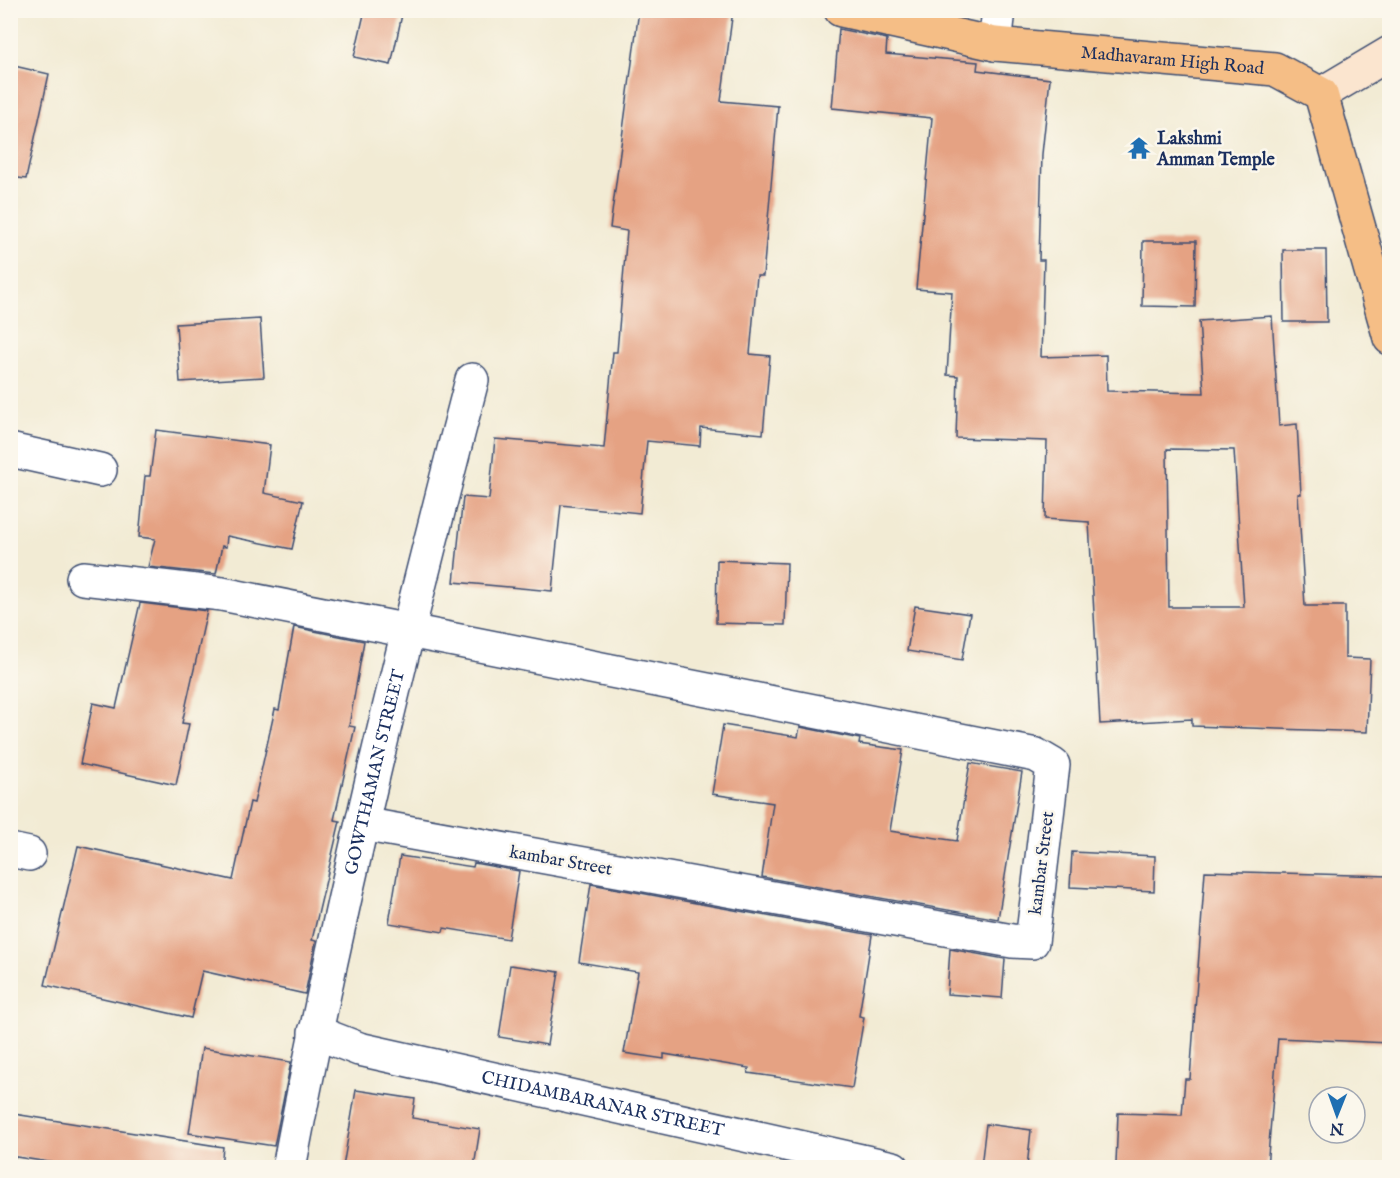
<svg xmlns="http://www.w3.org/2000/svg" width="1400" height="1178" font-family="'IM FELL English',serif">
	<rect width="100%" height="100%" fill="#fbf7ec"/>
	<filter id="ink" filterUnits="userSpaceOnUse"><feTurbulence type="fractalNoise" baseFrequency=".0167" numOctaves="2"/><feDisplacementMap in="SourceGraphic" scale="12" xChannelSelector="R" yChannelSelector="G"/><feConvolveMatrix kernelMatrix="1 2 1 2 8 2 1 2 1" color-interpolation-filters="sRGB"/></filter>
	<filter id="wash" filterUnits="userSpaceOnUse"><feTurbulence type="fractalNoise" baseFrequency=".008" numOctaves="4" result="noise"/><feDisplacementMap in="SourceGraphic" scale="24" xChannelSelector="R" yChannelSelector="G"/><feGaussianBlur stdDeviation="1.35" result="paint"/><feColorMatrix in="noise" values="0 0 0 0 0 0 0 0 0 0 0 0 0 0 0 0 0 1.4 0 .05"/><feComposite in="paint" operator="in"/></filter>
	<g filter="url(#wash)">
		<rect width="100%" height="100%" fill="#f2ebd4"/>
		<g id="blocks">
			<g fill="#e5a283" fill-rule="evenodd">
				<path d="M 365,10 L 403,10 L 391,65 L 354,57 Z"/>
				<path d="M 639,10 L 733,10 L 721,101 L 778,106 L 763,276 L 757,276 L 750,354 L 770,356 L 763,434 L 701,428 L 700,446 L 647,441 L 640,513 L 561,505 L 552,591 L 454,582 L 463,497 L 489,499 L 495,439 L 604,448 L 613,352 L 617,352 L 627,231 L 610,228 Z"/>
				<path d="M 839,29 L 887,39 L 886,54 L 978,62 L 977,70 L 1050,79 L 1042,154 L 1039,260 L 1044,260 L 1041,357 L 1106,355 L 1107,391 L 1204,393 L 1199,321 L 1272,316 L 1279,426 L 1297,424 L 1301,494 L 1298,494 L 1305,606 L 1345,606 L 1345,658 L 1370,659 L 1367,732 L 1192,726 L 1192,719 L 1100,724 L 1089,522 L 1045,519 L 1047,441 L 956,438 L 958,376 L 947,375 L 952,292 L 916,289 L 932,118 L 832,108 ZM 1167,449 L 1234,450 L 1244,607 L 1169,607 Z"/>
				<path d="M 10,65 L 49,74 L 26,179 L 10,177 Z"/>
				<path d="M 1143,241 L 1196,241 L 1195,307 L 1142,306 Z"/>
				<path d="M 1283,250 L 1326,250 L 1327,322 L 1284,322 Z"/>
				<path d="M 260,319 L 264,377 L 180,382 L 176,324 Z"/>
				<path d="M 156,430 L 270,445 L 264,493 L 303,501 L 292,549 L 227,536 L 226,547 L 222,546 L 216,574 L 148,567 L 155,539 L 139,537 L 145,476 L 150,476 Z"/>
				<path d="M 717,560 L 787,563 L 785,625 L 716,623 Z"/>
				<path d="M 140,603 L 207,611 L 182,723 L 189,724 L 176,785 L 80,764 L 93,703 L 116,708 Z"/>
				<path d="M 915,606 L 970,614 L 962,660 L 907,651 Z"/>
				<path d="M 294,627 L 364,641 L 349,726 L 355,727 L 334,820 L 340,821 L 312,940 L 316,941 L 305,994 L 202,971 L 191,1018 L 45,985 L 78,846 L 233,880 L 250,802 L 254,803 L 275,709 L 279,710 Z"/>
				<path d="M 723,725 L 798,737 L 800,727 L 860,739 L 859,744 L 903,750 L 890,831 L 957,841 L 970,763 L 1022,772 L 998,919 L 762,877 L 773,803 L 712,794 Z"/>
				<path d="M 1072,852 L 1155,856 L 1154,891 L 1070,887 Z"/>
				<path d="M 400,856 L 473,867 L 474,863 L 519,871 L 508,939 L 444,928 L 443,932 L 389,923 Z"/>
				<path d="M 1205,871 L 1389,876 L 1389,1043 L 1278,1038 L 1267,1167 L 1178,1167 L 1116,1164 L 1118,1113 L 1182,1115 L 1185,1079 L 1190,1079 Z"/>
				<path d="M 591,884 L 872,935 L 859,1016 L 864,1017 L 852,1088 L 748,1073 L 749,1068 L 664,1054 L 664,1059 L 624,1053 L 638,972 L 579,962 Z"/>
				<path d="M 950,949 L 1005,959 L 1002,998 L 947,994 Z"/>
				<path d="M 510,965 L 559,972 L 547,1045 L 499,1037 Z"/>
				<path d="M 202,1048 L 291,1062 L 274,1146 L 189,1133 Z"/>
				<path d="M 356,1090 L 415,1099 L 412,1118 L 480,1129 L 474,1167 L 343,1167 Z"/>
				<path d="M 14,1114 L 223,1147 L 221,1167 L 81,1167 L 10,1156 L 10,1138 Z"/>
				<path d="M 986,1124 L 1031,1130 L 1027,1167 L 981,1167 Z"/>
			</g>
		</g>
	</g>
	<g filter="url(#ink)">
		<use href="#blocks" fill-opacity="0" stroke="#3b4b70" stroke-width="1.5"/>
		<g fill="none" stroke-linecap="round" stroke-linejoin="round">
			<g stroke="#3b4b70" stroke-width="36">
				<g id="street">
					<path d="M 995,44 L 999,10"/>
					<path d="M 10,450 L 100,470"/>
					<path d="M 83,578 L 222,594 L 1036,755 L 1053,765 L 1032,942 L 1012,941 L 362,824"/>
					<path d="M 10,850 L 29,854"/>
					<path id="s1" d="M 315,1032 L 359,1049 L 893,1168"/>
					<path id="s2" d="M 289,1168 C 339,903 404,641 472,380"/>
				</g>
			</g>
			<g stroke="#3b4b70" stroke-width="36">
				<path id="secondary" d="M 1321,94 L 1390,53"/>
			</g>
			<g stroke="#3b4b70" stroke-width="36">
				<g id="primary">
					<path id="s3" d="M 841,10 L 995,44 L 1275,69 L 1321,94 L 1390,338"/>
				</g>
			</g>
			<use href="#street" stroke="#fff" stroke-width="33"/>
			<use href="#secondary" stroke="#fbe5cf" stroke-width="33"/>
			<use href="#primary" stroke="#f5be86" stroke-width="33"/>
		</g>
	</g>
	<defs>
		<g id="temple-bare" transform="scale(1.8)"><path d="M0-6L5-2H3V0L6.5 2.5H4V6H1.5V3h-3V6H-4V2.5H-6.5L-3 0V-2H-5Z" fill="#1f6fb2" stroke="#fbf7ec" stroke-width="2.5" paint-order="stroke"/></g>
	</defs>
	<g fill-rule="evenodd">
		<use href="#temple-bare" x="1139" y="148"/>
	</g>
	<g text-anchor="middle" stroke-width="5" stroke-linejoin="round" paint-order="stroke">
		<g font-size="18" fill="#1b2f5e" stroke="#fbf7ec">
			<text dy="6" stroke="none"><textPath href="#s3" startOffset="336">Madhavaram High Road</textPath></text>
			<text dy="6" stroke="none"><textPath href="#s2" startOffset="405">GOWTHAMAN STREET</textPath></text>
			<text transform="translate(561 860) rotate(10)" y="6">kambar Street</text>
			<text transform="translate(1041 863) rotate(-83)" y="6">kambar Street</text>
			<text dy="6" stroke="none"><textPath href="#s1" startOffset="297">CHIDAMBARANAR STREET</textPath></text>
		</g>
		<g font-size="18" font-weight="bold" fill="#1b2f5e" stroke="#fbf7ec" text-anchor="start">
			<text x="1157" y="144">Lakshmi<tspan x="1157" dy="21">Amman Temple</tspan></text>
		</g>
	</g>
	<rect width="1400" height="1178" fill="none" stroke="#fbf7ec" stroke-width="36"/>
	<g transform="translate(1337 1115) rotate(181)"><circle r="28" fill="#fbf7ec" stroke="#a1a7b3" stroke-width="1.5"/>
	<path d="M0-4.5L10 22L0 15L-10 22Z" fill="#1f6fb2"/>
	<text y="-9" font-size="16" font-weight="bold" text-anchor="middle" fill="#1b2f5e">N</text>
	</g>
</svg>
